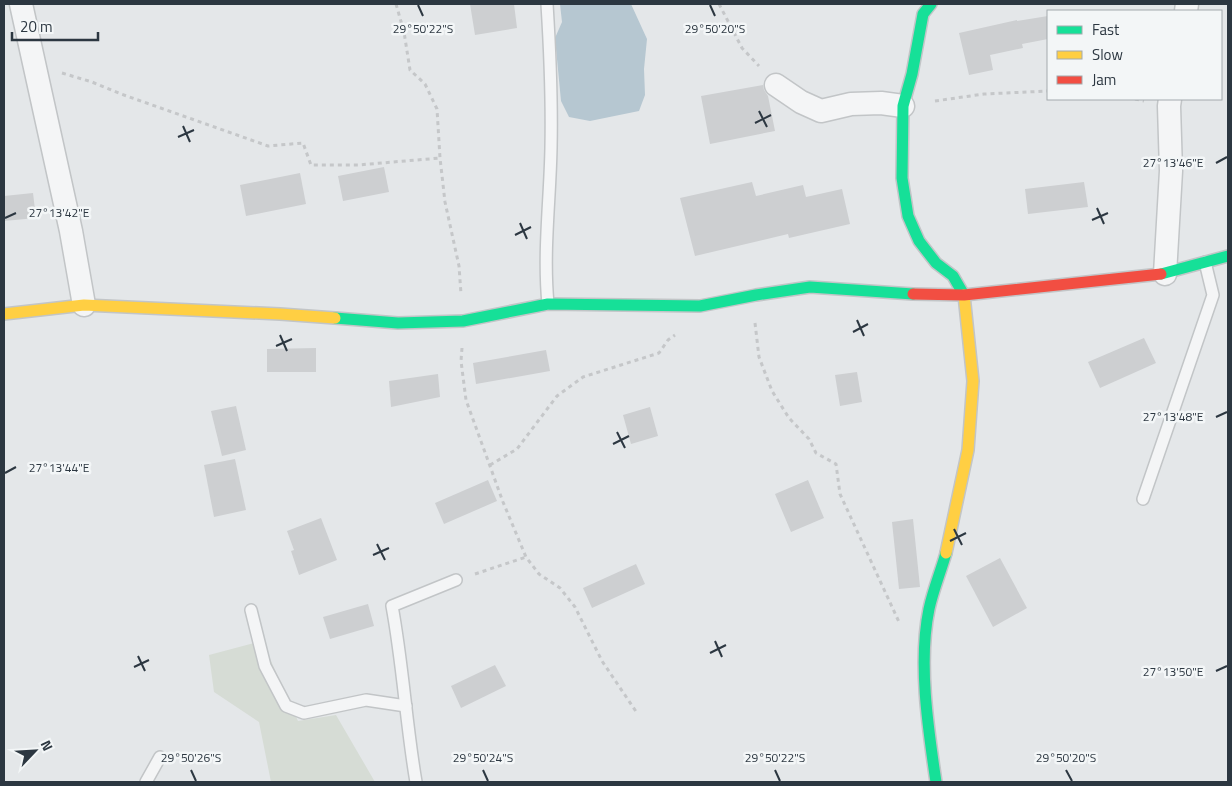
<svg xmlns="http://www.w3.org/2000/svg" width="1232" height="786" font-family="'Titillium Web',sans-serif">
	<rect width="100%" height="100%" fill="#e4e7e9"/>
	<path fill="#d6dcd5" d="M 262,641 L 298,721 L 336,715 L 375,782 L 271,782 L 259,722 L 214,692 L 209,655 Z"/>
	<path fill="#b6c7d1" d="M 560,4 L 631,4 L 647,39 L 644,69 L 645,95 L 639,111 L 590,121 L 569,117 L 561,101 L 555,38 L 562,22 Z"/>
	<g fill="#cdcfd1">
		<path d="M 470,4 L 514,4 L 517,28 L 475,35 Z"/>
		<path d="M 1048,16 L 1048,39 L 1022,44 L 1023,48 L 990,55 L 993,70 L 969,75 L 959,33 L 1017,20 L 1017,21 Z"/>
		<path d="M 763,85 L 764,90 L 768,96 L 775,131 L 710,144 L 701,96 Z"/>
		<path d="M 384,167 L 389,192 L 343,201 L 338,176 Z"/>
		<path d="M 300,173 L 306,204 L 246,216 L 240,185 Z"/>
		<path d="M 752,182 L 756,196 L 803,185 L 806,197 L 842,189 L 850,224 L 789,238 L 788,234 L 695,256 L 680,198 Z"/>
		<path d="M 1084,182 L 1088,207 L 1028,214 L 1025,189 Z"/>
		<path d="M 33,193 L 36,218 L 4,221 L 4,196 Z"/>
		<path d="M 1144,338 L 1156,363 L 1100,388 L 1088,362 Z"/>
		<path d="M 316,348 L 316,372 L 267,372 L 267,349 Z"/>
		<path d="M 546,350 L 550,371 L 476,384 L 473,363 Z"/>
		<path d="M 857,372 L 862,402 L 840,406 L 835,375 Z"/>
		<path d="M 438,374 L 440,397 L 391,407 L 389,381 Z"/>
		<path d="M 236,406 L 246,450 L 222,456 L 211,411 Z"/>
		<path d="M 650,407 L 658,436 L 631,444 L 623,415 Z"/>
		<path d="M 235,459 L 246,510 L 214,517 L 204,465 Z"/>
		<path d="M 488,480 L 497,501 L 444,524 L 435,503 Z"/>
		<path d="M 808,480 L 824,518 L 791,532 L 775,494 Z"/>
		<path d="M 321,518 L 337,560 L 299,575 L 291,551 L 294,550 L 287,531 Z"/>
		<path d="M 913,519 L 920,587 L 899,589 L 892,522 Z"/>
		<path d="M 1000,558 L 1027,608 L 993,627 L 966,576 Z"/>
		<path d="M 636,564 L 645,584 L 592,608 L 583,588 Z"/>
		<path d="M 368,604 L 374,626 L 330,639 L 323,617 Z"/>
		<path d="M 495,665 L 506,686 L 461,708 L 451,686 Z"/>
	</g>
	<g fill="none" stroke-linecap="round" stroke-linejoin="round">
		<g stroke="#c2c5c7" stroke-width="14">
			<g id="lane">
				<path d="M 547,4 C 550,52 552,100 551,148 C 550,201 543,252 548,304"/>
				<path d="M 1143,499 L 1213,295 L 1205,262"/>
				<path d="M 251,610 L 265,666 L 286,706 L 304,713 L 366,700 L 406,706"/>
				<path d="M 146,782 L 160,757"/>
				<path d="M 416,782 C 406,724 403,665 392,606 L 456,580"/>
			</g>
		</g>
		<g stroke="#c2c5c7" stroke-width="25">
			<g id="street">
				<path d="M 21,4 L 71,231 L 84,305"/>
				<path d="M 1186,11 L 1187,4"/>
				<path d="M 776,85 L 801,102 L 821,111 L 851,104 L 881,103 L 903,106"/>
				<path d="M 1165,274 L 1171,171 L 1169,106 L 1170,99"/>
			</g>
		</g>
		<g stroke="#c2c5c7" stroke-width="14">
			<g id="fast">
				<path d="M 931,4 L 923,14 L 912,74 L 903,106 L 902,178 L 908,216 L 919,241 L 936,263 L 953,276 L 964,295"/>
				<path d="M 1161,274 L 1228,256"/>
				<path d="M 335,318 L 398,323 L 463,321 L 548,304 L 700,306 L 756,295 L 810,287 L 913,294"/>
				<path d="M 936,782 C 928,728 918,662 929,609 C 933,590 941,571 946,553"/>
			</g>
		</g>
		<g stroke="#c2c5c7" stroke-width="14">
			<g id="slow">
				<path d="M 4,314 L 84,305 L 280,314 L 335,318"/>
				<path d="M 946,553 L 968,450 L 973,381 L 964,295"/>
			</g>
		</g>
		<g stroke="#c2c5c7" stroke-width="14">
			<path id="jam" d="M 913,294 L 964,295 L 1161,274"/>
		</g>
		<g stroke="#c5c7c9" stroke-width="3" stroke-dasharray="4 4" stroke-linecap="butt">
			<path d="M 396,4 L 404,32 L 410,70 L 425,84 L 437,109 L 440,158 L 445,202 L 459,266 L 461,294"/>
			<path d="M 719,4 L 742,48 L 759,66"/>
			<path d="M 62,73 L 92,82 L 121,94 L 268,146 L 303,143 L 311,165 L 358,165 L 440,158"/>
			<path d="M 1135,99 L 1144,101"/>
			<path d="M 935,101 L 984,94 L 1048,91"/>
			<path d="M 755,323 L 759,357 L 772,391 L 789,418 L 809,439 L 816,453 L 836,464 L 840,494 L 899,622"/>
			<path d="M 462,348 L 461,361 L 466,400 L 503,502 L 526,557 L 539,574 L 560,588 L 575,607 L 602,661 L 637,713"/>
			<path d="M 490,465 L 517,449 L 557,396 L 583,377 L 659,353 L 668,340 L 675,335"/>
			<path d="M 475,574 L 526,557"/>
		</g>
		<use href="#lane" stroke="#f4f5f6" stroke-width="11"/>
		<use href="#street" stroke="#f4f5f6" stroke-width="22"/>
		<use href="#fast" stroke="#16e098" stroke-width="11"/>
		<use href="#slow" stroke="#ffcf43" stroke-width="11"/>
		<use href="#jam" stroke="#f24e42" stroke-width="11"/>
	</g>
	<path fill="none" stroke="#2c3741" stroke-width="2" d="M 418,5 L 423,16M 710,5 L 715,16M 759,111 L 767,127M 755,123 L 771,115M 183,126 L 190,142M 178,137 L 194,130M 1216,163 L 1227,157M 1097,208 L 1104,224M 5,218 L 16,213M 1092,220 L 1108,213M 520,223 L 527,239M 515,235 L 531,227M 857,320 L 864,336M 853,332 L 868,324M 280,335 L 287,351M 276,346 L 292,339M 1216,417 L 1227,412M 617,432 L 625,448M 613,444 L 629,436M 5,473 L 16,467M 954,529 L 962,545M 950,541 L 966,533M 377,544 L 385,560M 373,555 L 389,548M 715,641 L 722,657M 710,653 L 726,645M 138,656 L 145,671M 134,667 L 149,660M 1216,671 L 1227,666M 191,770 L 196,781M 483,770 L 488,781M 775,770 L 780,781M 1066,770 L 1072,781"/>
	<g font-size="12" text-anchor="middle" fill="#2c3741" stroke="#f3f6f7" stroke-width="5" stroke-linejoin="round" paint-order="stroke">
		<text x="423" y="33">29°50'22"S</text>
		<text x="715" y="33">29°50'20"S</text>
		<text x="1173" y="167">27°13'46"E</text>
		<text x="59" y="217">27°13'42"E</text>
		<text x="1173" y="421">27°13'48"E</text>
		<text x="59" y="472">27°13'44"E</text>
		<text x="1173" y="676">27°13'50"E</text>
		<text x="191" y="762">29°50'26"S</text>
		<text x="483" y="762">29°50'24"S</text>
		<text x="775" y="762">29°50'22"S</text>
		<text x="1066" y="762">29°50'20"S</text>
	</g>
	<rect width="1232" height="786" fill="none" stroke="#2c3741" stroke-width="10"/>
	<rect x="1047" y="10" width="175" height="90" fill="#f3f6f7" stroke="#a3aaae"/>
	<rect x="1057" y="26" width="25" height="8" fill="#16e098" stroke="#a3aaae"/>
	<text x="1092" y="35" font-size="15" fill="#2c3741">Fast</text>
	<rect x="1057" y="51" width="25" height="8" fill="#ffcf43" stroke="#a3aaae"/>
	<text x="1092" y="60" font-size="15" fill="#2c3741">Slow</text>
	<rect x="1057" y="76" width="25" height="8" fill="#f24e42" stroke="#a3aaae"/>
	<text x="1092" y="85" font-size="15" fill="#2c3741">Jam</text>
	<g transform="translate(35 751) rotate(65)" stroke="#f3f6f7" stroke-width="4" paint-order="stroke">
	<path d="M0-4L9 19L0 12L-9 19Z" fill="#2c3741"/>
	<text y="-8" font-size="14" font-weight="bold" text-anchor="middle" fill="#2c3741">N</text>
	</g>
	<path d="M12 32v8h86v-8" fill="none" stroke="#2c3741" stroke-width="2.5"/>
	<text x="20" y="32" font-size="15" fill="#2c3741" stroke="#f3f6f7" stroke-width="4" paint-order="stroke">20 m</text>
</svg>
